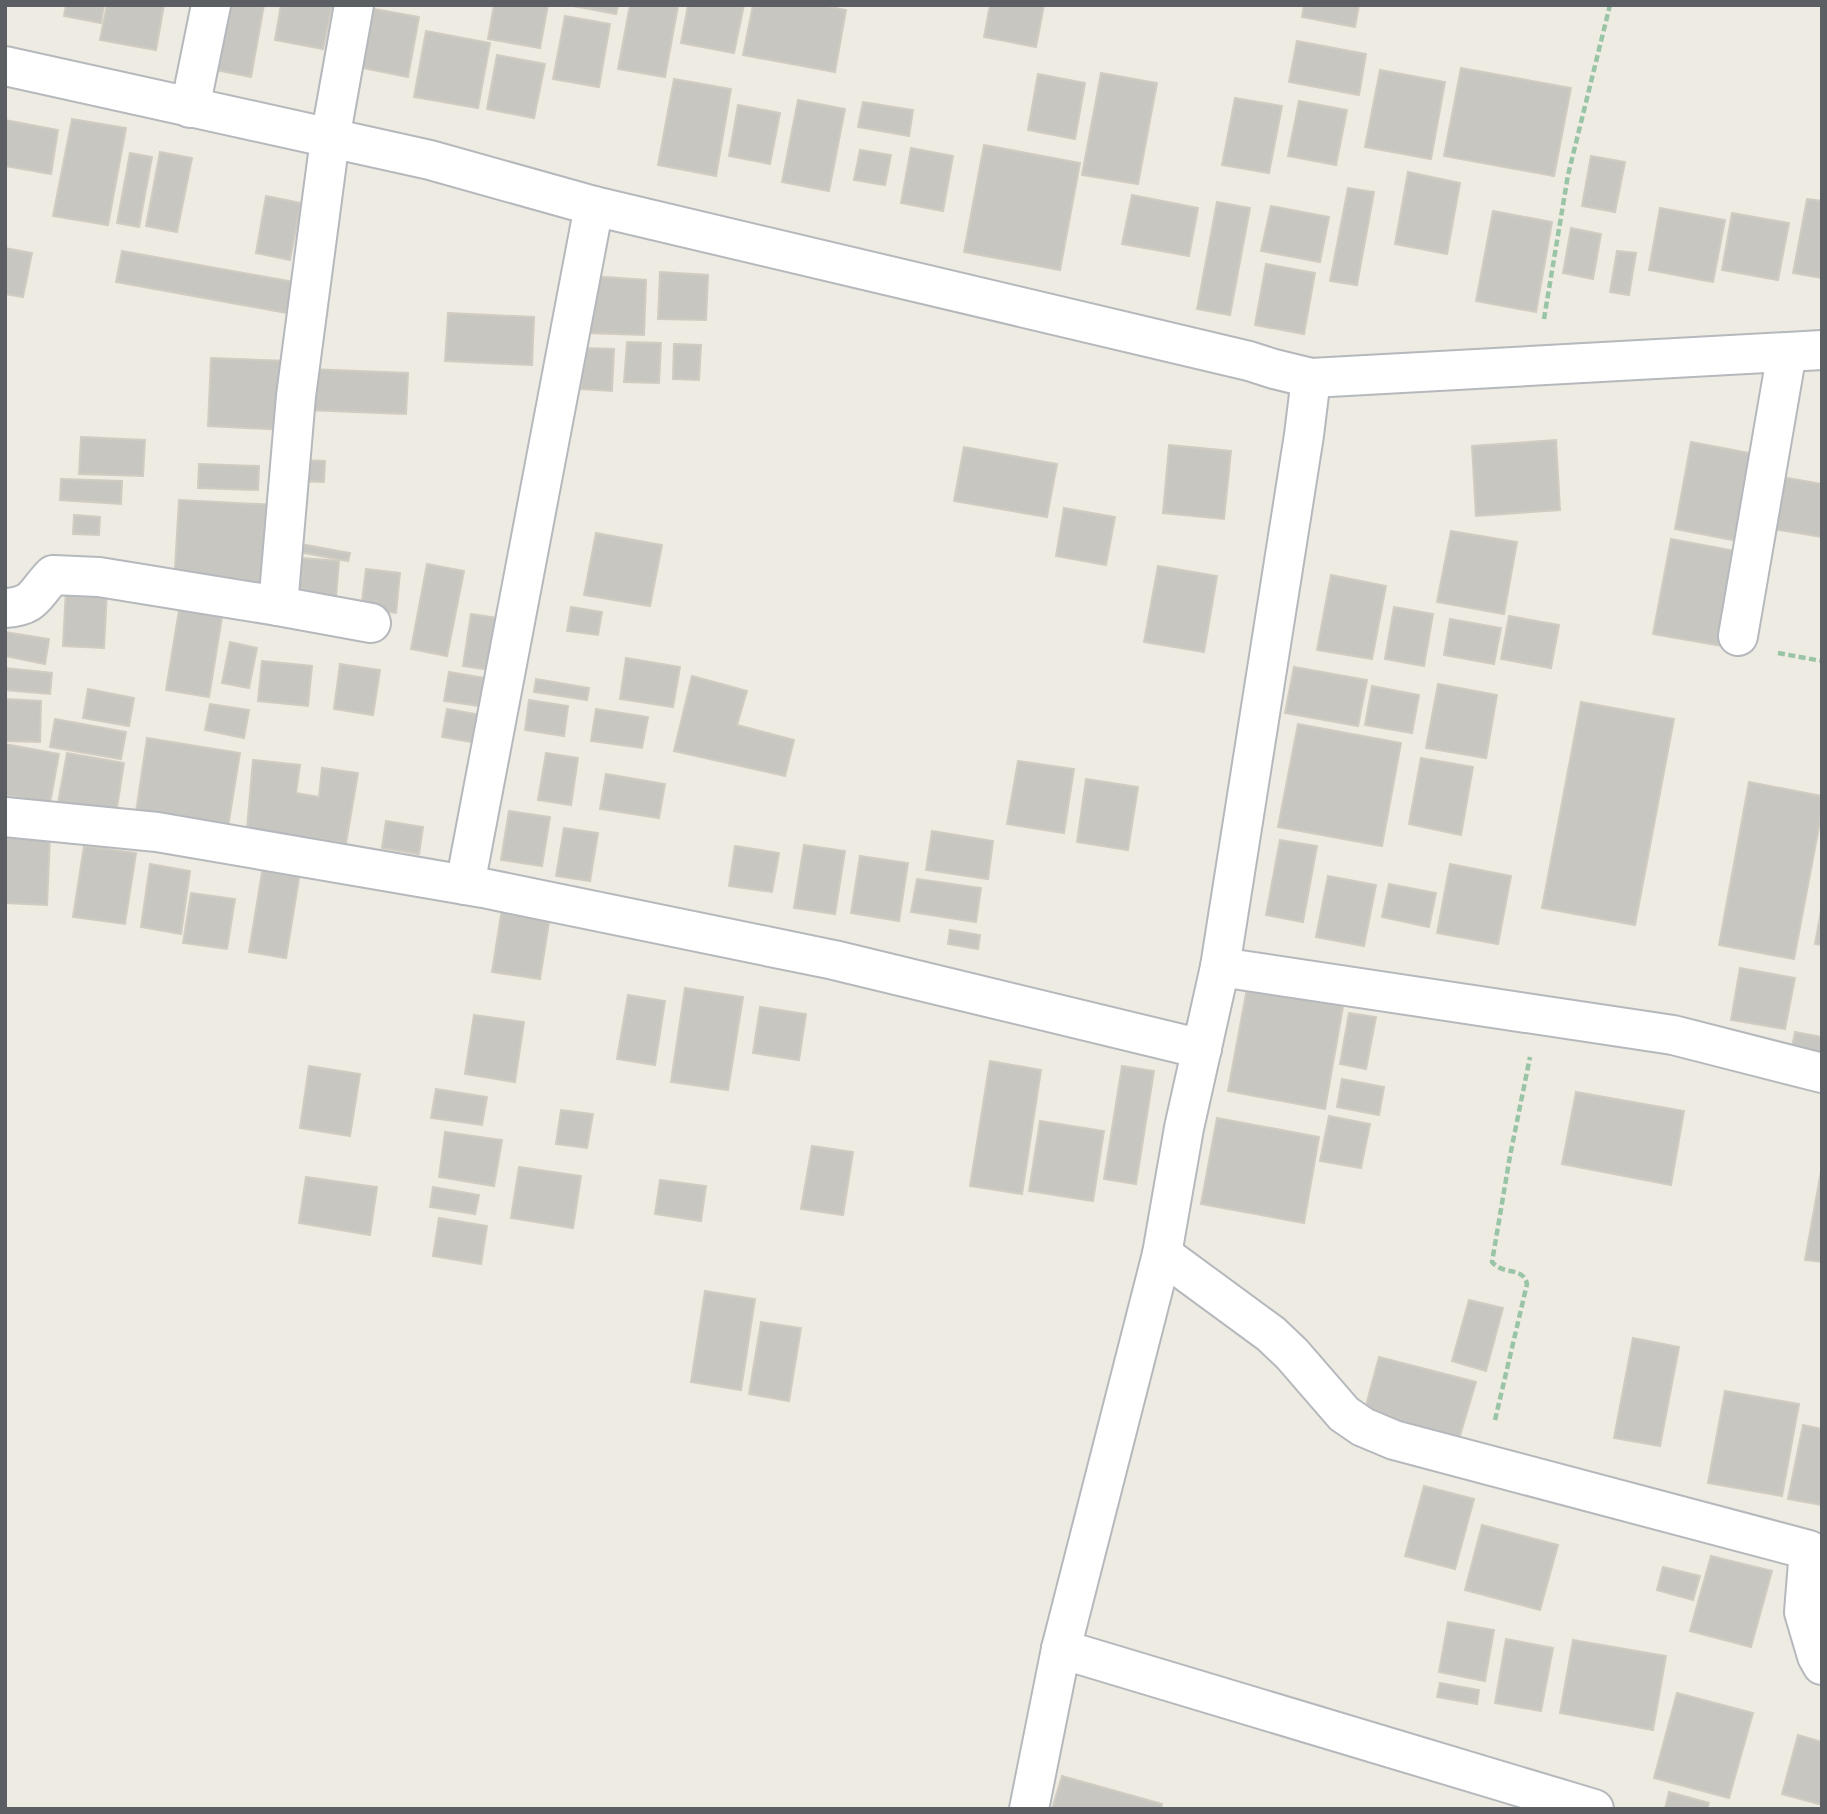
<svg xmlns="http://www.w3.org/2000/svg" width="1827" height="1814" font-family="'DM Sans',sans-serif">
	<rect width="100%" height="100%" fill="#edebe2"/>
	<g fill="#c8c6c0" stroke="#d1ccc1" stroke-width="2">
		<path d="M 66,5 L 104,5 L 101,23 L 64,16 Z"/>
		<path d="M 107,5 L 164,5 L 156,50 L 100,40 Z"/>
		<path d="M 223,5 L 264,5 L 251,77 L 211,69 Z"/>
		<path d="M 281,5 L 332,5 L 323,49 L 275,40 Z"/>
		<path d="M 494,5 L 548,5 L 540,48 L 488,39 Z"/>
		<path d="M 568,5 L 618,5 L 616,14 Z"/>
		<path d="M 630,5 L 678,6 L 665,77 L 618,69 Z"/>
		<path d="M 688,5 L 744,5 L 734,53 L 681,43 Z"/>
		<path d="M 753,5 L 820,5 L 846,10 L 835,72 L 743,55 Z"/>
		<path d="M 990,5 L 1044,5 L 1036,47 L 984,37 Z"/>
		<path d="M 1304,5 L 1359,5 L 1355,27 L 1302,17 Z"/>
		<path d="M 369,8 L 419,17 L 408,77 L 358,67 Z"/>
		<path d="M 565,16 L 610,24 L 599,87 L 553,79 Z"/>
		<path d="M 426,31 L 490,43 L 478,108 L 414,97 Z"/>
		<path d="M 1297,41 L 1366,54 L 1359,95 L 1289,82 Z"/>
		<path d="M 497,55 L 545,64 L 534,118 L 487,109 Z"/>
		<path d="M 1461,68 L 1571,88 L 1554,176 L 1444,156 Z"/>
		<path d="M 1380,70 L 1445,82 L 1431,159 L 1365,147 Z"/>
		<path d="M 1101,73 L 1157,83 L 1138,184 L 1082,175 Z"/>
		<path d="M 1038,74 L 1085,83 L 1075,139 L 1028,130 Z"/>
		<path d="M 674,79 L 731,89 L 716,176 L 658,165 Z"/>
		<path d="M 1235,98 L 1282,106 L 1269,173 L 1222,165 Z"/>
		<path d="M 798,100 L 845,109 L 829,191 L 782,182 Z"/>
		<path d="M 1299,101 L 1347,110 L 1336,165 L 1288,156 Z"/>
		<path d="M 863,102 L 913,110 L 909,136 L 858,127 Z"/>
		<path d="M 738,105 L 780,113 L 770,164 L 729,156 Z"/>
		<path d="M 72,119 L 126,128 L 108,225 L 53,216 Z"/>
		<path d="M 5,120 L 58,130 L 51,174 L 5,166 Z"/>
		<path d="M 984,145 L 1080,163 L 1060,270 L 964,252 Z"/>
		<path d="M 911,148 L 953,156 L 943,211 L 901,203 Z"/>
		<path d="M 860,150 L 891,155 L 885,185 L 854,180 Z"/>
		<path d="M 160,152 L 192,158 L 177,232 L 146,226 Z"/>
		<path d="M 130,153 L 152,157 L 139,227 L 117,223 Z"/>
		<path d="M 1591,156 L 1625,162 L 1615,212 L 1582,206 Z"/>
		<path d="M 1408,172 L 1460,183 L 1447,254 L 1395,244 Z"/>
		<path d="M 1348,188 L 1374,192 L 1357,285 L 1330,281 Z"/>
		<path d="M 1132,195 L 1198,208 L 1189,256 L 1122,244 Z"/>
		<path d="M 266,196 L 301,203 L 290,260 L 256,253 Z"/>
		<path d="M 1807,199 L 1822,201 L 1822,278 L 1793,273 Z"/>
		<path d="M 1217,202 L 1250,208 L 1230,315 L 1197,309 Z"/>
		<path d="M 1271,206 L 1329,217 L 1320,262 L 1261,251 Z"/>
		<path d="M 1660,208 L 1725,220 L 1713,282 L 1649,270 Z"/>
		<path d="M 1493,211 L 1552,222 L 1536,312 L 1476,301 Z"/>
		<path d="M 1732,213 L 1789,223 L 1778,280 L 1722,270 Z"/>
		<path d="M 1571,228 L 1601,234 L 1593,279 L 1563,273 Z"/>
		<path d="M 5,248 L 32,253 L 23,297 L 5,294 Z"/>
		<path d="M 122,251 L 294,282 L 287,313 L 116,282 Z"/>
		<path d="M 1617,251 L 1636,253 L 1629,295 L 1610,292 Z"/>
		<path d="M 1266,264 L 1315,273 L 1304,334 L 1255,325 Z"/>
		<path d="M 660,272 L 708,275 L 706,320 L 658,319 Z"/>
		<path d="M 591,276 L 646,280 L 644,335 L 588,333 Z"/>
		<path d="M 448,313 L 534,317 L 532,365 L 445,361 Z"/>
		<path d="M 627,342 L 661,343 L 659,383 L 624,382 Z"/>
		<path d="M 674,344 L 701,345 L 699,380 L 673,379 Z"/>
		<path d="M 583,348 L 614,349 L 612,391 L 581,389 Z"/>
		<path d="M 211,358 L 289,361 L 286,430 L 208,426 Z"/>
		<path d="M 307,369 L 408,373 L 406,414 L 305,410 Z"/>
		<path d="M 81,437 L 145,440 L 143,476 L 79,474 Z"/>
		<path d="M 1556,440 L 1560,510 L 1476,516 L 1472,446 Z"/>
		<path d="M 1691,442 L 1760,455 L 1743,542 L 1675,529 Z"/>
		<path d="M 1169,445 L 1231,451 L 1224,519 L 1163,513 Z"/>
		<path d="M 964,447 L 1057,464 L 1047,517 L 954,501 Z"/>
		<path d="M 297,460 L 325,461 L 324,482 L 296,481 Z"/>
		<path d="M 199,464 L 259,466 L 258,490 L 198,488 Z"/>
		<path d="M 1771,475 L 1822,484 L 1822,537 L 1761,527 Z"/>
		<path d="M 61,479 L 122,481 L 121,504 L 60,500 Z"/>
		<path d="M 179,500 L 276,505 L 272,589 L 174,584 Z"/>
		<path d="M 1064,508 L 1115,517 L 1106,565 L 1056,556 Z"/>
		<path d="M 74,515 L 100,517 L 99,535 L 73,534 Z"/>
		<path d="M 1451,531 L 1517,542 L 1504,614 L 1437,602 Z"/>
		<path d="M 596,533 L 662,545 L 650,606 L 584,595 Z"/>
		<path d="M 1671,539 L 1746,553 L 1728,647 L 1653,634 Z"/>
		<path d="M 295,543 L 350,553 L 348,561 L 293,551 Z"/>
		<path d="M 289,557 L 339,561 L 336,597 L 286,593 Z"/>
		<path d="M 427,564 L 464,571 L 447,656 L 411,649 Z"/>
		<path d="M 1158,566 L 1217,576 L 1204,652 L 1144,642 Z"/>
		<path d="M 366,569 L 400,573 L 396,613 L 361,609 Z"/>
		<path d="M 1331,575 L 1386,586 L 1372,659 L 1317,650 Z"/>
		<path d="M 66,589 L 107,591 L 104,648 L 63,646 Z"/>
		<path d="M 181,598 L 224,605 L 209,697 L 166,690 Z"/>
		<path d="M 571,607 L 602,612 L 598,635 L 567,631 Z"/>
		<path d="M 1394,607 L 1433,614 L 1424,666 L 1385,659 Z"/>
		<path d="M 471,614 L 505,619 L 497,671 L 463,666 Z"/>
		<path d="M 1509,616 L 1559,625 L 1551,668 L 1501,659 Z"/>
		<path d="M 1450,619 L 1501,628 L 1494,664 L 1444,655 Z"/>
		<path d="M 5,632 L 49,639 L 45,664 L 5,656 Z"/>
		<path d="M 230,642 L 257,648 L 249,688 L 222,683 Z"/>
		<path d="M 626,658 L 680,667 L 673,707 L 620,699 Z"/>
		<path d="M 262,661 L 312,666 L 308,706 L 258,701 Z"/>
		<path d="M 340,664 L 380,670 L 373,715 L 334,709 Z"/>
		<path d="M 1294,667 L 1367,680 L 1358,726 L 1285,713 Z"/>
		<path d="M 5,668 L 52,673 L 50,694 L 5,690 Z"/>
		<path d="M 449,672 L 497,680 L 493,708 L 444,701 Z"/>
		<path d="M 692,676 L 747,691 L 737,725 L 794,740 L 785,776 L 674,751 Z"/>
		<path d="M 536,679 L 589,688 L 587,700 L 534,692 Z"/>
		<path d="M 1438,684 L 1497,695 L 1486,758 L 1426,748 Z"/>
		<path d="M 1372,686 L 1419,695 L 1412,733 L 1365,725 Z"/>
		<path d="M 88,689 L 134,698 L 129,726 L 83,718 Z"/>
		<path d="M 5,699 L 41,701 L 40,742 L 5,741 Z"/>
		<path d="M 529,700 L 568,706 L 564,736 L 525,730 Z"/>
		<path d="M 1581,702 L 1674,719 L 1635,925 L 1542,908 Z"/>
		<path d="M 210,704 L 249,710 L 244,738 L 205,730 Z"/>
		<path d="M 447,709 L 487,716 L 483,744 L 442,737 Z"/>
		<path d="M 596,709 L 648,717 L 642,748 L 591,741 Z"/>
		<path d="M 55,719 L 126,732 L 121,759 L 50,747 Z"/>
		<path d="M 1298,724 L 1401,743 L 1382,846 L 1278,827 Z"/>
		<path d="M 147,738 L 240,753 L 227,833 L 135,819 Z"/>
		<path d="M 5,744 L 59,754 L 50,803 L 5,795 Z"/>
		<path d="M 67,753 L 124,763 L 116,814 L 58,803 Z"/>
		<path d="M 546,753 L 578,758 L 571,805 L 538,800 Z"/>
		<path d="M 1421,758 L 1473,767 L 1461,835 L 1409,824 Z"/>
		<path d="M 253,760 L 300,765 L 296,793 L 319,797 L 322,768 L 358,773 L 346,843 L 247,828 Z"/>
		<path d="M 1018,761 L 1074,769 L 1064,833 L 1007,824 Z"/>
		<path d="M 606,774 L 665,784 L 659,818 L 600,809 Z"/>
		<path d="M 1086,779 L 1138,787 L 1128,850 L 1077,842 Z"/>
		<path d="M 1749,782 L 1822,796 L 1822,811 L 1794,959 L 1719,945 Z"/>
		<path d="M 509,811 L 550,817 L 542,866 L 501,860 Z"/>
		<path d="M 386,821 L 423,827 L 419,854 L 382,848 Z"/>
		<path d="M 564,828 L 598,833 L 590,881 L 556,876 Z"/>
		<path d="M 932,831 L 993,841 L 988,879 L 926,870 Z"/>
		<path d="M 5,834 L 50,836 L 47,905 L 5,903 Z"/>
		<path d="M 1280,840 L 1317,846 L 1303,922 L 1266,915 Z"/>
		<path d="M 804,845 L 845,851 L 835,914 L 794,908 Z"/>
		<path d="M 84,846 L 136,853 L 125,924 L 73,917 Z"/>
		<path d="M 735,846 L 779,853 L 772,892 L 729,886 Z"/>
		<path d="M 860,856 L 908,863 L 899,921 L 851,913 Z"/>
		<path d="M 264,860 L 301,866 L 286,958 L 249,952 Z"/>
		<path d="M 150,864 L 190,871 L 181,934 L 141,927 Z"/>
		<path d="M 1450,864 L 1511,876 L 1498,944 L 1437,933 Z"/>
		<path d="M 1328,876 L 1376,885 L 1364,946 L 1316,937 Z"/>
		<path d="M 917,879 L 981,888 L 976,922 L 911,912 Z"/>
		<path d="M 1389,884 L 1436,893 L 1429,927 L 1382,917 Z"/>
		<path d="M 191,893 L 235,899 L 227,949 L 183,943 Z"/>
		<path d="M 1822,906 L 1822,945 L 1815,944 Z"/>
		<path d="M 502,909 L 550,916 L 540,979 L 492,972 Z"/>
		<path d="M 950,930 L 980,935 L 978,949 L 948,944 Z"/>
		<path d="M 1740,968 L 1795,978 L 1785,1029 L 1731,1020 Z"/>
		<path d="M 1248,983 L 1344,1001 L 1325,1109 L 1228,1091 Z"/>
		<path d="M 685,988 L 743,997 L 728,1090 L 671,1082 Z"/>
		<path d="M 628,995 L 665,1001 L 655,1065 L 617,1059 Z"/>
		<path d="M 760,1007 L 806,1014 L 799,1060 L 753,1053 Z"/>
		<path d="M 1349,1013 L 1376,1017 L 1366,1069 L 1340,1064 Z"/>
		<path d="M 474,1015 L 524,1022 L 515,1082 L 465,1074 Z"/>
		<path d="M 1795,1032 L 1822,1037 L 1822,1063 L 1790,1057 Z"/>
		<path d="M 990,1061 L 1041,1070 L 1022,1194 L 970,1186 Z"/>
		<path d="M 309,1066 L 360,1074 L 350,1136 L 300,1128 Z"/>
		<path d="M 1122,1066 L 1154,1071 L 1136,1184 L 1104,1179 Z"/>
		<path d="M 1342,1079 L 1384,1087 L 1379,1115 L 1337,1107 Z"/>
		<path d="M 436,1089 L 487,1097 L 482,1125 L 431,1118 Z"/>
		<path d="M 1576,1092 L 1684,1111 L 1671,1185 L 1562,1164 Z"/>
		<path d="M 561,1110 L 593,1114 L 587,1148 L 556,1144 Z"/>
		<path d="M 1329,1116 L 1370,1124 L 1361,1168 L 1320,1161 Z"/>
		<path d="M 1217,1118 L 1319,1137 L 1304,1223 L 1201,1204 Z"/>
		<path d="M 1040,1121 L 1104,1131 L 1093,1201 L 1029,1191 Z"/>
		<path d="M 445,1132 L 502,1140 L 494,1186 L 439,1177 Z"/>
		<path d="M 812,1146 L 853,1152 L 843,1215 L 801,1209 Z"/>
		<path d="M 1822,1166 L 1822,1262 L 1805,1260 Z"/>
		<path d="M 519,1167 L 581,1176 L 573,1228 L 511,1218 Z"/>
		<path d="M 306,1177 L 377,1187 L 370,1235 L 299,1223 Z"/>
		<path d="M 660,1180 L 706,1186 L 701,1221 L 655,1214 Z"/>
		<path d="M 433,1187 L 479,1195 L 475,1214 L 430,1207 Z"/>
		<path d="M 439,1218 L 487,1226 L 481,1264 L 433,1256 Z"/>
		<path d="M 705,1291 L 755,1299 L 741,1390 L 691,1382 Z"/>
		<path d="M 1469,1300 L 1503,1308 L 1486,1371 L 1452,1361 Z"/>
		<path d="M 761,1322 L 801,1328 L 789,1401 L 749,1394 Z"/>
		<path d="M 1633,1338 L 1679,1347 L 1660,1446 L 1614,1438 Z"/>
		<path d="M 1379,1357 L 1476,1382 L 1459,1439 L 1364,1413 Z"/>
		<path d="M 1725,1391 L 1799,1404 L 1782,1496 L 1708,1483 Z"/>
		<path d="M 1803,1425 L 1822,1429 L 1822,1505 L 1788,1499 Z"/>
		<path d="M 1424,1486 L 1474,1499 L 1455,1569 L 1405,1556 Z"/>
		<path d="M 1482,1525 L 1558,1545 L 1540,1610 L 1465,1590 Z"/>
		<path d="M 1711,1556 L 1772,1571 L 1751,1647 L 1690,1631 Z"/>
		<path d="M 1663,1567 L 1700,1576 L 1693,1600 L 1657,1590 Z"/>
		<path d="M 1448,1622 L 1494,1630 L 1485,1681 L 1439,1672 Z"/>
		<path d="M 1506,1639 L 1553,1648 L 1541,1711 L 1495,1703 Z"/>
		<path d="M 1573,1640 L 1666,1656 L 1653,1730 L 1560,1713 Z"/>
		<path d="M 1440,1683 L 1479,1690 L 1477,1704 L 1437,1697 Z"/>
		<path d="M 1677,1693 L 1753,1713 L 1729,1798 L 1654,1778 Z"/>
		<path d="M 1798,1735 L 1822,1742 L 1822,1805 L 1782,1794 Z"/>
		<path d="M 1062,1776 L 1162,1804 L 1161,1809 L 1052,1809 Z"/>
		<path d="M 1669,1792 L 1709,1803 L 1707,1809 L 1665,1809 Z"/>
	</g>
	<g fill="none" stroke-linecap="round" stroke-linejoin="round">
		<g stroke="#b5b8bc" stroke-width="42">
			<g id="street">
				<path d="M 5,66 L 430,160 L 594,206 L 1249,361 L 1274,369 L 1311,378 L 1822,350"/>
				<path d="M 190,108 L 211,5"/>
				<path d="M 278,606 L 371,623"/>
				<path d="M 5,608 C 36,606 34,594 53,575 L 99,577 L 278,606 L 296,396 L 330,139 L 354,5"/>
				<path d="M 1738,636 L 1787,352"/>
				<path d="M 5,817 L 157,832 L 483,888 L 834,960 L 1202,1049"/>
				<path d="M 465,885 L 594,206"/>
				<path d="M 1220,967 L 1673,1035 L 1822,1073"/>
				<path d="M 1162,1254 L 1271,1334 L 1292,1354 L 1344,1414 L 1363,1427 L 1394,1440 L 1809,1550 L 1804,1612 L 1817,1656 L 1822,1665"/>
				<path d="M 1061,1649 L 1594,1809"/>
				<path d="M 1029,1809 L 1061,1649 L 1162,1254 L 1184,1128 L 1220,967 L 1304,435 L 1311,378"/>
			</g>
		</g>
		<g stroke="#99c4a6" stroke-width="4.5" stroke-dasharray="7 3.5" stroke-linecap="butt">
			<path d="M 1544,319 L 1568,175 L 1610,5"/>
			<path d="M 1778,653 L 1822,661"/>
			<path d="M 1495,1420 L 1527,1284 C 1523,1266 1504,1276 1492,1262 L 1510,1156 L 1530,1057"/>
		</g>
		<use href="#street" stroke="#fff" stroke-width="38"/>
	</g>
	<rect width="1827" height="1814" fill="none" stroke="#5b5e63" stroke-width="14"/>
</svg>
